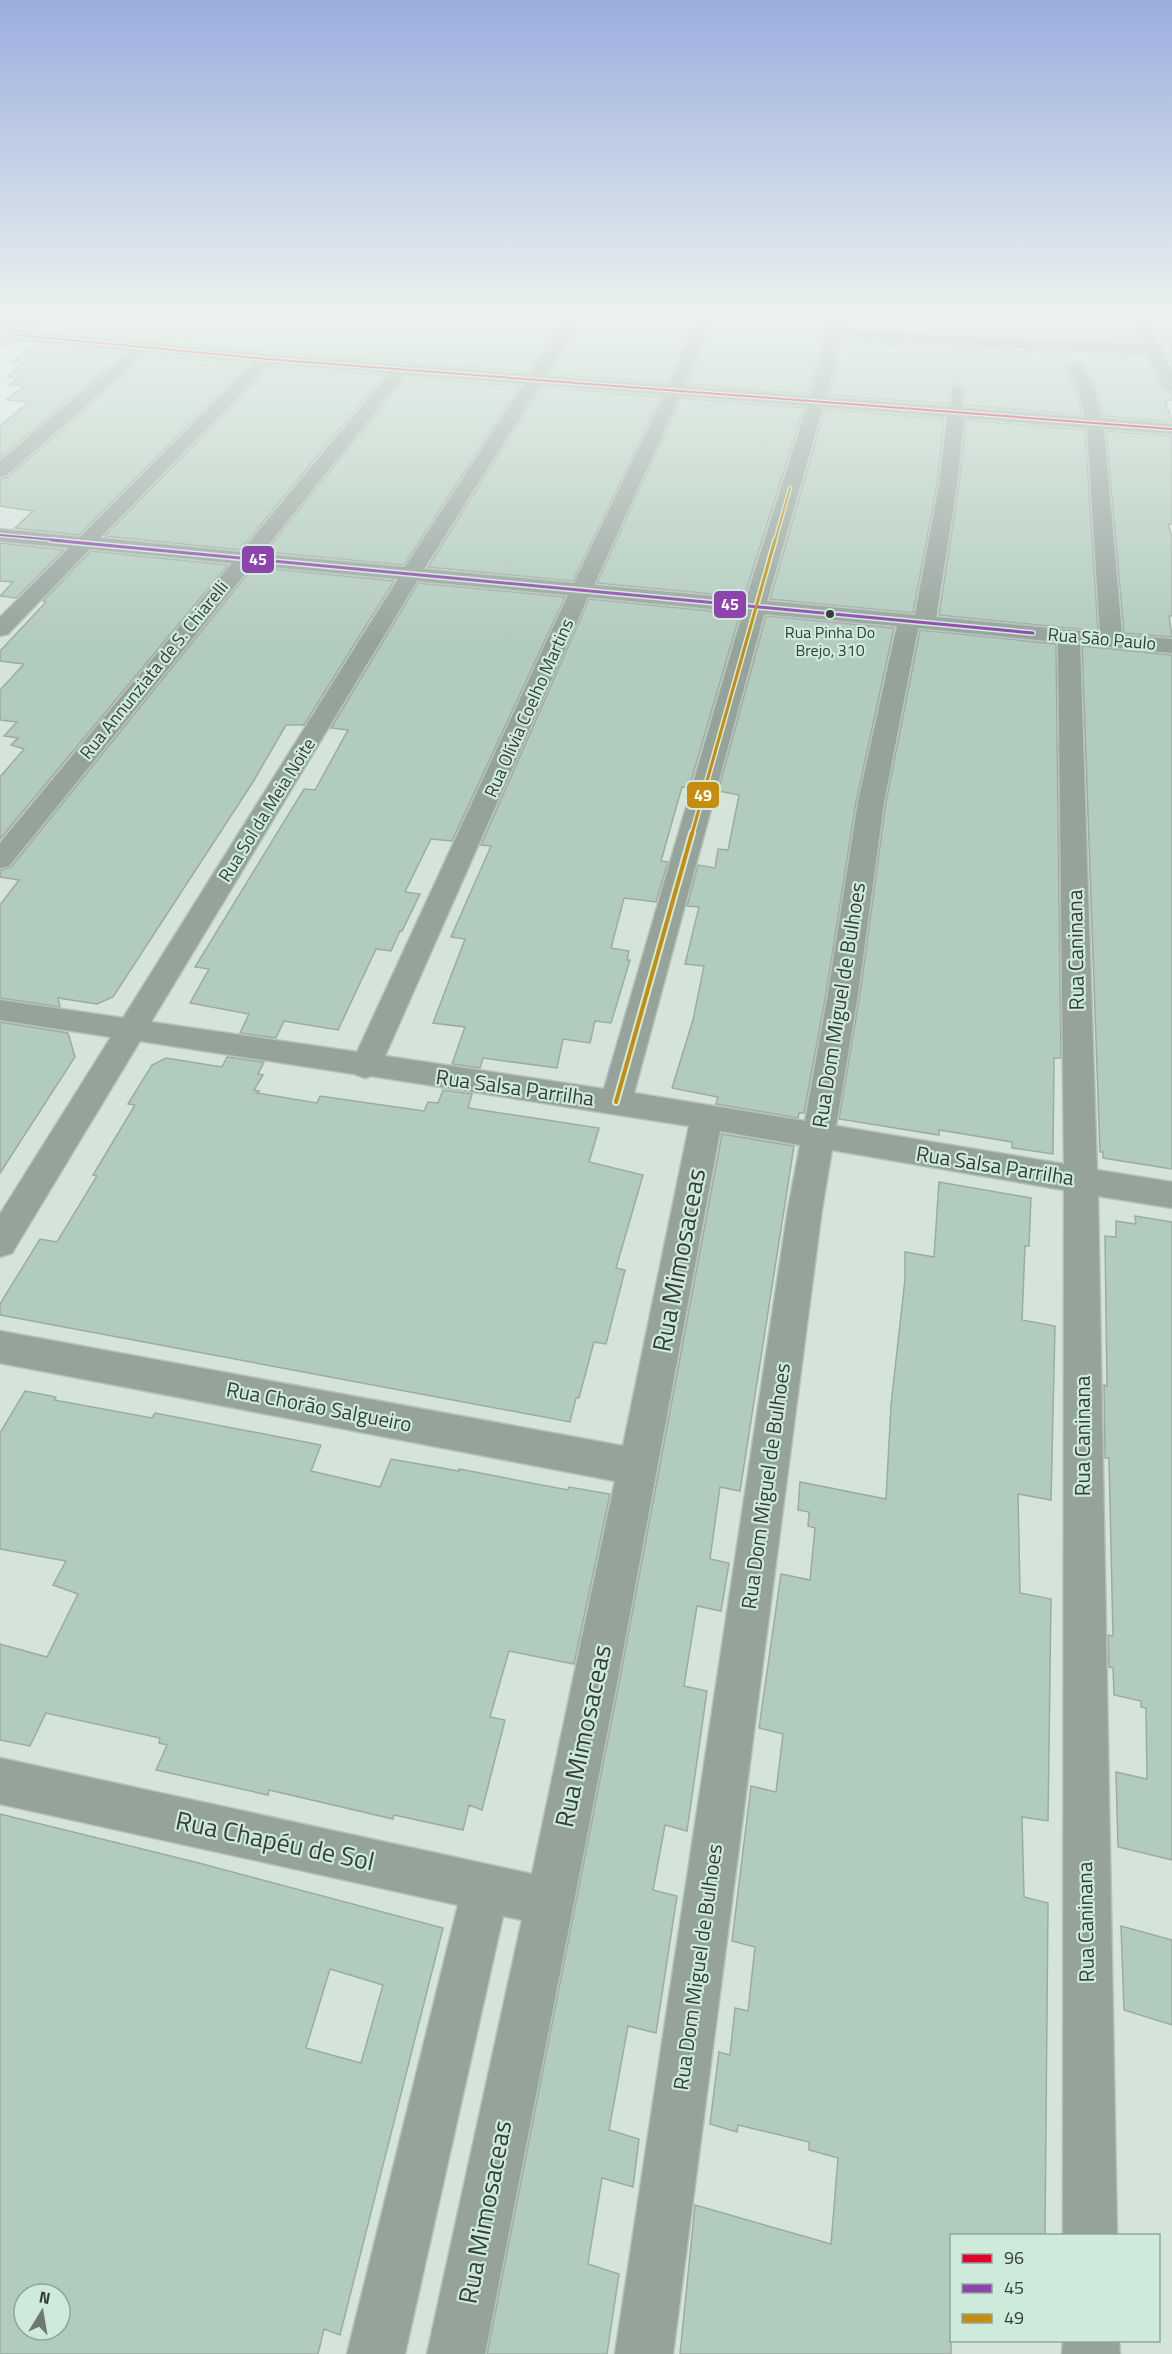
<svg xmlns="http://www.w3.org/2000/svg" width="1172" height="2354" font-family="'Titillium Web',sans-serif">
	<rect width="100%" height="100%" fill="#d4e4db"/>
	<g fill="#b1cbbd" stroke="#9eaaa3" stroke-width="1.5" fill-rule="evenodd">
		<path d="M 78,315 L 565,315 L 529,372 L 266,352 L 54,331 L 58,331 Z"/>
		<path d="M 585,315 L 695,315 L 668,383 L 550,374 Z"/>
		<path d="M 715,315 L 830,315 L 808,394 L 688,384 Z"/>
		<path d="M 850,315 L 1127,315 L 1139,343 L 847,329 Z"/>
		<path d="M 1147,315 L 1172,315 L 1172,366 Z"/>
		<path d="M 843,342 L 1147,357 L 1162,388 L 1172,394 L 1172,400 L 1165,400 L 1172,422 L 1104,416 L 1092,378 L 1083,364 L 1077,361 L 1067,366 L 1066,369 L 1075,389 L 1082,415 L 964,405 L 964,389 L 958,384 L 950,389 L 948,404 L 829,395 Z"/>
		<path d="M 36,344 L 124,353 L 0,458 L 0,426 L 29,402 L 6,400 L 24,386 L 10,385 L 17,378 L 7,377 L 23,363 L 11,362 Z"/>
		<path d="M 148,354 L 248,365 L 79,535 L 15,528 L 33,511 L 0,506 L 0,479 L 8,477 Z"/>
		<path d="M 271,366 L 384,375 L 240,550 L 105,536 Z"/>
		<path d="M 406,377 L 520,386 L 404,565 L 265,552 Z"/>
		<path d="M 541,387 L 661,397 L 573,581 L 428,567 Z"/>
		<path d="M 681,398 L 804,408 L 744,597 L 597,583 Z"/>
		<path d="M 825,409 L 944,419 L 937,485 L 913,613 L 770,599 Z"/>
		<path d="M 966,420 L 1085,430 L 1098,631 L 939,615 L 959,485 Z"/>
		<path d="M 1106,431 L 1172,436 L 1172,524 L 1168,524 L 1172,538 L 1172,616 L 1169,616 L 1172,637 L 1124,633 Z"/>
		<path d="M 0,543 L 64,550 L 16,598 L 0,596 L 13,582 L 0,581 Z"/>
		<path d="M 91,551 L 228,565 L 0,839 L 0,777 L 24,749 L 11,745 L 18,738 L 4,736 L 17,722 L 0,720 L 0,690 L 24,664 L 0,661 L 0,651 L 46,602 L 43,601 Z"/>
		<path d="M 253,567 L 394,581 L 304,725 L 286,725 L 253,782 L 113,997 L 97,1004 L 58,998 L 60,1007 L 0,998 L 0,905 L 19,880 L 0,877 L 0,870 L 11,867 Z"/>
		<path d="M 418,583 L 565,597 L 452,841 L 431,839 L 405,892 L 420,894 L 402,931 L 400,931 L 391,951 L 376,949 L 338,1030 L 284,1021 L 276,1038 L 240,1033 L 249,1014 L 190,1003 L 209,969 L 195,967 L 304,789 L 315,790 L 348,730 L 331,728 Z"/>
		<path d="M 589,599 L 740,614 L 689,788 L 682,787 L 674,815 L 661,861 L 668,862 L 656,902 L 624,898 L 611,948 L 629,951 L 627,960 L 630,960 L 611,1023 L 595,1021 L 590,1043 L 563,1039 L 557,1068 L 483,1058 L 480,1068 L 452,1064 L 465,1027 L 433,1023 L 465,939 L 451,937 L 491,846 L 481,845 Z"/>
		<path d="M 766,616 L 894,628 L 856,802 L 826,994 L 804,1113 L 799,1113 L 798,1118 L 716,1104 L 718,1097 L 672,1088 L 693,1020 L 704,966 L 685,964 L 699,907 L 687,906 L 698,865 L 715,868 L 718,849 L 728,850 L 739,795 L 718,791 Z"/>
		<path d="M 920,630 L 1056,644 L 1061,1058 L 1054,1058 L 1053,1154 L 1012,1148 L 1012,1142 L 939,1130 L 939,1135 L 839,1119 L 860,994 L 886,802 Z"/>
		<path d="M 1082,646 L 1172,655 L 1172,1169 L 1103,1158 L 1103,1152 L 1100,1152 Z"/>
		<path d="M 0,1022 L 68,1033 L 75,1057 L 0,1173 Z"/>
		<path d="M 227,1057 L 264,1062 L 258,1074 L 263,1075 L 254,1090 L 259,1091 L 257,1093 L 317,1103 L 320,1096 L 424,1111 L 428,1102 L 438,1103 L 443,1090 L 472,1094 L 468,1108 L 599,1128 L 589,1162 L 643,1175 L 616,1268 L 625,1270 L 606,1344 L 594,1342 L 579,1398 L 576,1398 L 570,1422 L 0,1315 L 0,1304 L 40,1239 L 57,1242 L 97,1176 L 93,1175 L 135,1105 L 128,1104 L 152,1065 L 166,1058 L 222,1067 Z"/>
		<path d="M 722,1134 L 794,1146 L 740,1491 L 720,1487 L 710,1559 L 729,1563 L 721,1611 L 697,1606 L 684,1686 L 707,1691 L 687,1831 L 665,1825 L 653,1890 L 677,1896 L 656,2033 L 628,2026 L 609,2130 L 639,2139 L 633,2187 L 602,2178 L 588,2264 L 619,2274 L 607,2354 L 487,2354 L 619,1683 Z"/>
		<path d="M 939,1182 L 1031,1198 L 1029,1246 L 1025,1246 L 1022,1320 L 1055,1326 L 1051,1500 L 1018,1494 L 1020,1593 L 1051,1599 L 1048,1821 L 1022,1817 L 1024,1897 L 1048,1903 L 1045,2235 L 951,2235 L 951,2354 L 680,2354 L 695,2205 L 831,2244 L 838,2158 L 809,2150 L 809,2142 L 738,2125 L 737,2132 L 710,2124 L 719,2052 L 730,2055 L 735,2008 L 748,2011 L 755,1947 L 732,1941 L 751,1786 L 776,1792 L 783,1734 L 759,1728 L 781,1574 L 810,1580 L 815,1528 L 808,1526 L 809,1512 L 798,1510 L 800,1482 L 886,1499 L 891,1405 L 905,1279 L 905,1252 L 934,1257 Z"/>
		<path d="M 1135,1216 L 1172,1222 L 1172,1860 L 1118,1847 L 1116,1772 L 1147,1779 L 1146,1708 L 1141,1707 L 1141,1701 L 1114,1695 L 1113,1668 L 1109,1667 L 1108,1635 L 1113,1636 L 1109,1458 L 1105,1458 L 1105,1452 L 1104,1385 L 1107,1386 L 1105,1236 L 1116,1237 L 1116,1221 L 1136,1224 Z"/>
		<path d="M 25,1391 L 56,1397 L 54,1400 L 152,1418 L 155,1413 L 321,1445 L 311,1471 L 380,1487 L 391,1459 L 459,1471 L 459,1469 L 568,1490 L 569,1487 L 610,1494 L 574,1664 L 509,1651 L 490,1717 L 505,1720 L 482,1810 L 469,1805 L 463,1830 L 394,1815 L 393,1819 L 269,1790 L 268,1795 L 156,1770 L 167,1745 L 159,1743 L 160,1738 L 46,1713 L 30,1746 L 0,1740 L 0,1644 L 47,1657 L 78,1594 L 53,1585 L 66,1561 L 0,1549 L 0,1433 Z"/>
		<path d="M 0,1814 L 195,1862 L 443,1928 L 340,2335 L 324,2329 L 318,2354 L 0,2354 ZM 330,1969 L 383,1985 L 361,2063 L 306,2048 ZM 24,2294 L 60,2294 L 60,2330 L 24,2330 Z"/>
		<path d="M 1121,1926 L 1172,1940 L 1172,2025 L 1124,2010 Z"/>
	</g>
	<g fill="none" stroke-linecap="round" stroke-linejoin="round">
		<g stroke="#b6c1bb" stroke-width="3">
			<path id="lane" d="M 957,386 L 962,389 L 962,412 L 956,415 L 950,412 L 952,389 Z"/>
		</g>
		<g stroke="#b6c1bb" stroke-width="3">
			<g id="street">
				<path d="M 568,315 L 583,315 L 546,376 L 669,385 L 698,315 L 713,315 L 685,386 L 810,396 L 832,315 L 848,315 L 844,331 L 1143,345 L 1129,315 L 1144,315 L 1172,371 L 1172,392 L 1164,387 L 1148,355 L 841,340 L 826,397 L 1085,417 L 1077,388 L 1068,368 L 1076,363 C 1091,367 1098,404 1102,418 L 1172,424 L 1172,434 L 1104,429 L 1122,635 L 1172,639 L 1172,653 L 1080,644 L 1097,1170 L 1172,1182 L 1172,1208 L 1098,1196 L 1117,2236 L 1063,2236 L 1064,1190 L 832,1150 L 822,1209 L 673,2354 L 615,2354 L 788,1209 L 800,1145 L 720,1131 L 617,1683 L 485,2354 L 427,2354 L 522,1920 L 503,1916 L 405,2354 L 347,2354 L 458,1905 L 0,1804 L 0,1758 L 532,1874 L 615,1481 L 0,1363 L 0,1331 L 623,1446 L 689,1126 L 371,1076 L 365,1078 L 354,1074 L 140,1041 L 12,1253 L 0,1257 L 0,1214 L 111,1037 L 0,1020 L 0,1000 L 123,1018 L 398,579 L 252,565 L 9,866 L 0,868 L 0,843 L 232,563 L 90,549 L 8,634 L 0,636 L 0,617 L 69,548 L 0,541 L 0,529 L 80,537 L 253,363 L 147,352 L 7,475 L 0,477 L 0,461 L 130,351 L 18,340 L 10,335 L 18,330 L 266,354 L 530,374 ZM 270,364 L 389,373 L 241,552 L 100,538 ZM 405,375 L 524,384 L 405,567 L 261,554 ZM 540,385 L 664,395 L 574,583 L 424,569 ZM 680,396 L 807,406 L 746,599 L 594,585 ZM 823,407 L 947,417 L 939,485 L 915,615 L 767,601 ZM 964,418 L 1087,428 L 1100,633 L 936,617 L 957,485 ZM 417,581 L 568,595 L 357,1052 L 151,1022 ZM 588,597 L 743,612 L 604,1089 L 385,1056 ZM 764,614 L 897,626 L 858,802 L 828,994 L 805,1121 L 634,1093 ZM 918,628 L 1058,642 L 1064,1164 L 836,1126 L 858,994 L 884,802 Z"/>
				<path d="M 1063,2340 L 1119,2340 L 1120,2354 L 1062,2354 Z"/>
			</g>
		</g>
		<g stroke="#b6c1bb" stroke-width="3">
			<path id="secondary" d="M 36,315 L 54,315 L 24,338 L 0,346 L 0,336 L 12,332 L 0,330 L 0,320 L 22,324 Z"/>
		</g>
		<use href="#lane" fill="#95a39b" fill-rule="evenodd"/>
		<use href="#street" fill="#95a39b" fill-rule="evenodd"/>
		<use href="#secondary" fill="#9caca4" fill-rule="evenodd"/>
		<g stroke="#ceeada" stroke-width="4.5">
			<path id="bus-1" d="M 18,335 L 266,359 L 1172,429"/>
		</g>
		<g stroke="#ceeada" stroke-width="4.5">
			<path id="bus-2-far1" d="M 0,535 L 66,541"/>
		</g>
		<g stroke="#ceeada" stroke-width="6">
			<path id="bus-2" d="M 51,540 L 1033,633"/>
		</g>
		<g stroke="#ceeada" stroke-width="4.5">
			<path id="bus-3-far2" d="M 775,541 L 790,488"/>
		</g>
		<g stroke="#ceeada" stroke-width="6">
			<path id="bus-3-far1" d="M 692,834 L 775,540"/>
		</g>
		<g stroke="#ceeada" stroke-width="8">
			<path id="bus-3" d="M 616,1102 L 692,833"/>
		</g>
		<use href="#bus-1" stroke="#e4002b" stroke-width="2"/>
		<use href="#bus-2-far1" stroke="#8e44ad" stroke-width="2"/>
		<use href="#bus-2" stroke="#8e44ad" stroke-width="3"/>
		<use href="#bus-3-far2" stroke="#c68c0e" stroke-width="2"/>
		<use href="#bus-3-far1" stroke="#c68c0e" stroke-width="3"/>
		<use href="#bus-3" stroke="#c68c0e" stroke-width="4"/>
	</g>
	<linearGradient id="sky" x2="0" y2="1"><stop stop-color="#9badde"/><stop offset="0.49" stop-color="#ecf3ef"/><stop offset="1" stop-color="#ecf3ef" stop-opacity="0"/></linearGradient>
	<rect width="1172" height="645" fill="url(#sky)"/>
	<circle fill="#353f39" stroke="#ceeada" stroke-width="2" cx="830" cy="614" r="5"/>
	<g text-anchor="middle" stroke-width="4.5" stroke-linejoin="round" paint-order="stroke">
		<g font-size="16" fill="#353f39" stroke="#ceeada">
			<text x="830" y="638">Rua Pinha Do<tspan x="830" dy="18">Brejo, 310</tspan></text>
		</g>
		<g font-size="18" fill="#353f39" stroke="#ceeada">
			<text transform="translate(1102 639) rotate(5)" y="6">Rua São Paulo</text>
			<text transform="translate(154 670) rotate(-51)" y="6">Rua Annunziata de S. Chiarelli</text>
			<text transform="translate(529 708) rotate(-66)" y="6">Rua Olívia Coelho Martins</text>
			<text transform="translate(267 810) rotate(-58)" y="6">Rua Sol da Meia Noite</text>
		</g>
		<g font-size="21" fill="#353f39" stroke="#ceeada">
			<text transform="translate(1076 950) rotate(-91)" y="7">Rua Caninana</text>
			<text transform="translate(839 1005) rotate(-81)" y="7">Rua Dom Miguel de Bulhoes</text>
			<text transform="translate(515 1088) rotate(8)" y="7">Rua Salsa Parrilha</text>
			<text transform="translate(995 1166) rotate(9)" y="7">Rua Salsa Parrilha</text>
			<text transform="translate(319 1407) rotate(11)" y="7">Rua Chorão Salgueiro</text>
			<text transform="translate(1083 1436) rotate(-90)" y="7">Rua Caninana</text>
			<text transform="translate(766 1486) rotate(-82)" y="7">Rua Dom Miguel de Bulhoes</text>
			<text transform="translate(1086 1922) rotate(-91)" y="7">Rua Caninana</text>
			<text transform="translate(698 1967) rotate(-82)" y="7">Rua Dom Miguel de Bulhoes</text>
		</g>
		<g font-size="26" fill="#353f39" stroke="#ceeada">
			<text transform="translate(679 1260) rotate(-79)" y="9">Rua Mimosaceas</text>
			<text transform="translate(583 1736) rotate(-78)" y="9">Rua Mimosaceas</text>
			<text transform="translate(275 1841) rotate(12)" y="9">Rua Chapéu de Sol</text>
			<text transform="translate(485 2212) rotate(-79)" y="9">Rua Mimosaceas</text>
		</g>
	</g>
	<g stroke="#ceeada" stroke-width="2">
		<rect x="241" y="545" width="34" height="29" rx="6" fill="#8e44ad"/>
		<rect x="713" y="590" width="34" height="29" rx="6" fill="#8e44ad"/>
		<rect x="686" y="781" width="34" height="28" rx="6" fill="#c68c0e"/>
	</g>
	<g font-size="16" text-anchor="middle" font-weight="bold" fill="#fff">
		<text x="258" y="565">45</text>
		<text x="730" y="610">45</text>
		<text x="703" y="801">49</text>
	</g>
	<rect x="950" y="2234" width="210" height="108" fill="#ceeada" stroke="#91a69a" stroke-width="1.5"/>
	<rect x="962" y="2254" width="30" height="9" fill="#e4002b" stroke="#91a69a" stroke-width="1.5"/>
	<text x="1004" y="2264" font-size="18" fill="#353f39">96</text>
	<rect x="962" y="2284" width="30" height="9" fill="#8e44ad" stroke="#91a69a" stroke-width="1.5"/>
	<text x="1004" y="2294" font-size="18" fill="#353f39">45</text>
	<rect x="962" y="2314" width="30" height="9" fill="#c68c0e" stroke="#91a69a" stroke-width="1.5"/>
	<text x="1004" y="2324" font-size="18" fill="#353f39">49</text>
	<g transform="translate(42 2312) rotate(11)"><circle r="28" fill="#ceeada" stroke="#91a69a" stroke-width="1.5"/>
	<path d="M0-4.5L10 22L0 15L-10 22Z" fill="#6d7972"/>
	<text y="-9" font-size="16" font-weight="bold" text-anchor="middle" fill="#353f39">N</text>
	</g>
</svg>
